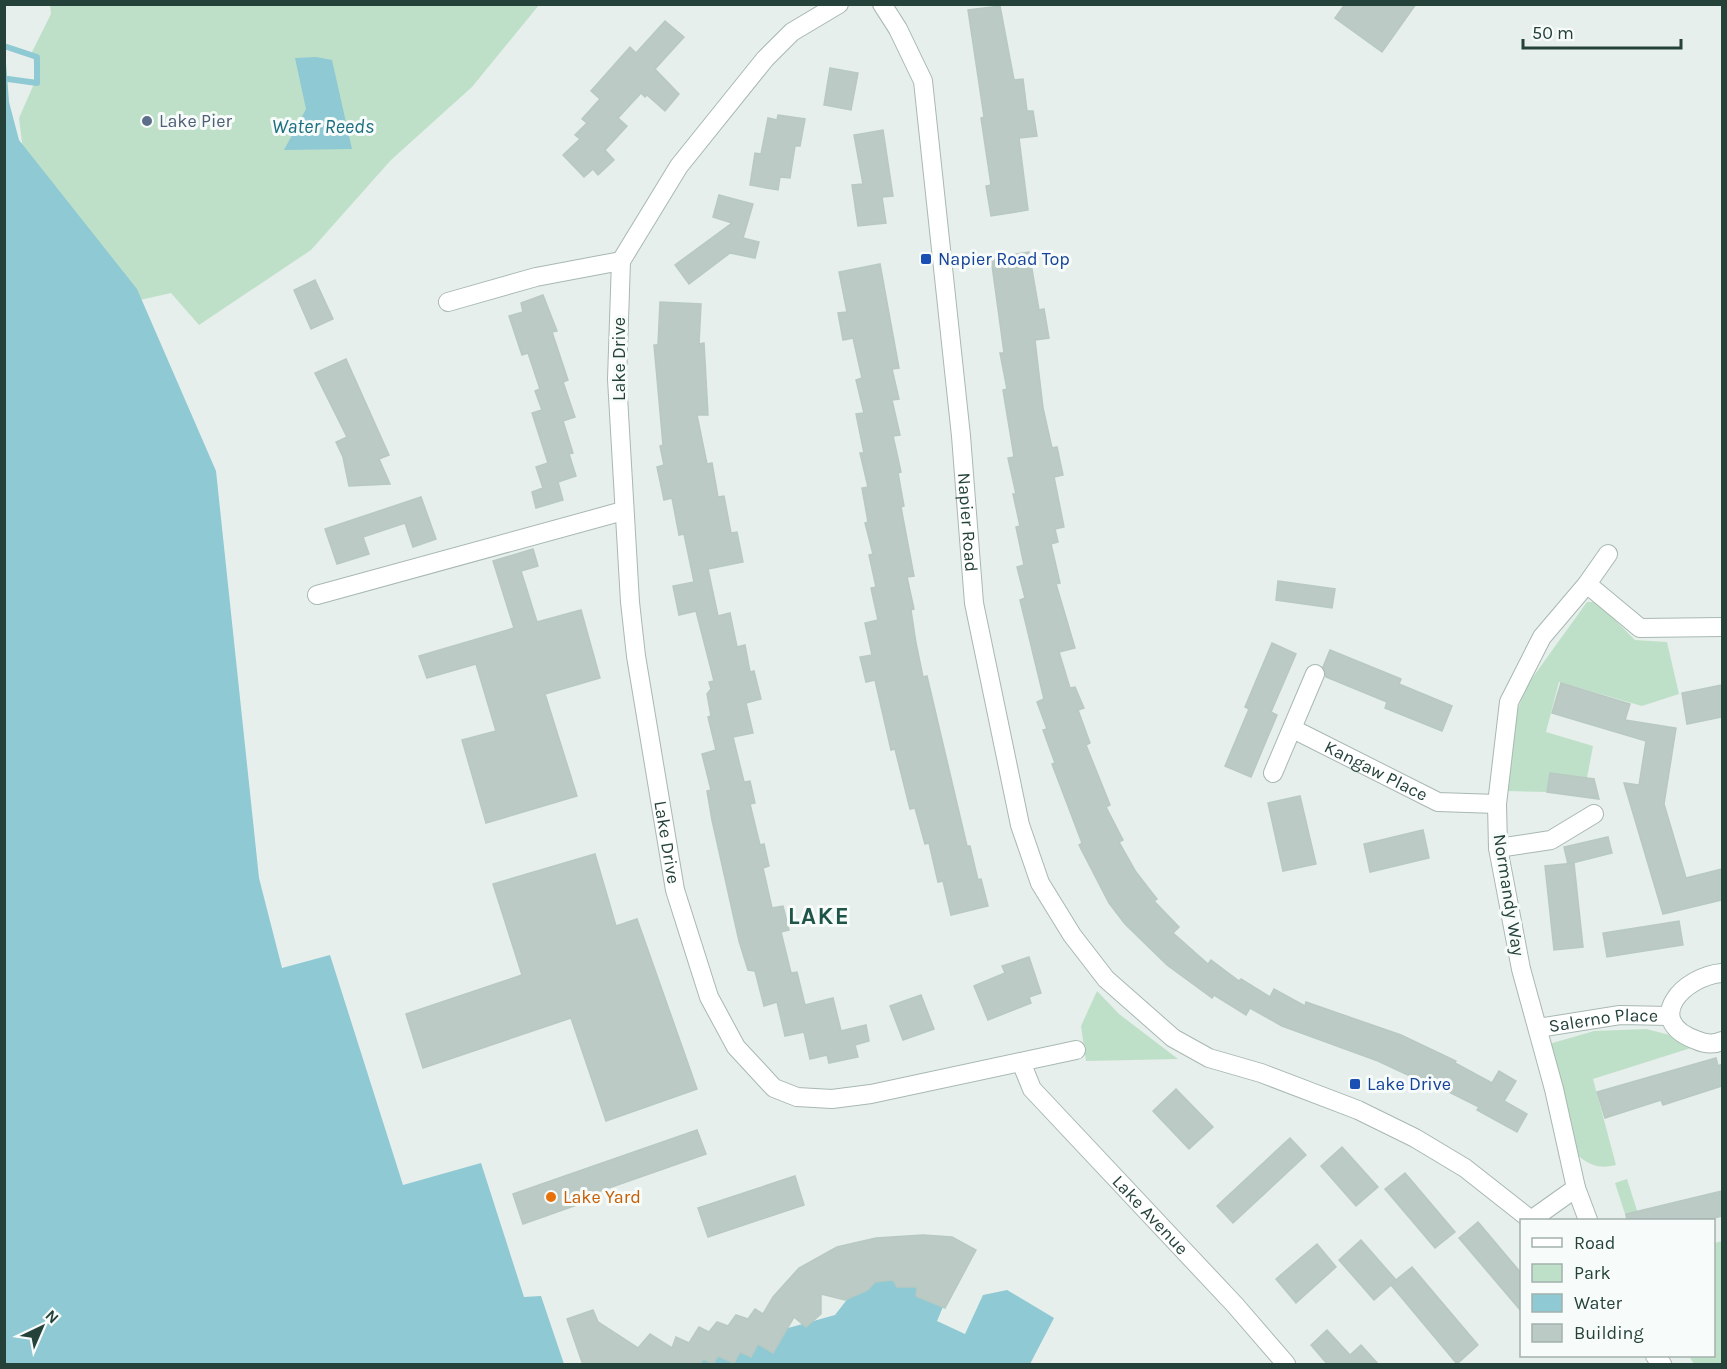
<svg xmlns="http://www.w3.org/2000/svg" width="1727" height="1369" font-family="Karla,sans-serif">
	<rect width="100%" height="100%" fill="#e6efeb"/>
	<g fill="#bfe0c8">
		<path d="M 50,5 L 539,5 L 472,87 L 391,160 L 311,250 L 199,325 L 171,293 L 118,305 L 4,143 L 23,150 L 19,118 L 37,77 L 32,52 L 51,14 Z"/>
		<path d="M 1587,602 L 1597,602 L 1635,640 L 1667,642 L 1679,694 L 1642,706 L 1559,682 L 1546,732 L 1593,746 L 1587,778 L 1550,773 L 1547,792 L 1506,791 L 1512,727 L 1525,688 Z"/>
		<path d="M 1097,991 L 1119,1014 L 1178,1059 L 1086,1061 L 1081,1026 Z"/>
		<path d="M 1646,1029 L 1670,1035 L 1694,1047 L 1593,1079 L 1616,1165 C 1599,1169 1591,1166 1577,1155 L 1549,1044 L 1594,1031 Z"/>
		<path d="M 1627,1179 L 1640,1220 L 1627,1220 L 1615,1183 Z"/>
		<path d="M 1722,1241 L 1722,1364 L 1694,1364 L 1689,1356 L 1714,1356 L 1714,1243 Z"/>
	</g>
	<g fill="#8ec9d4">
		<path d="M 5,50 L 9,102 L 19,140 L 137,289 L 216,471 L 259,878 L 282,968 L 330,955 L 403,1185 L 481,1163 L 524,1297 L 541,1296 L 564,1364 L 5,1364 Z"/>
		<path d="M 316,57 L 332,60 L 352,149 L 284,150 L 306,109 L 295,58 Z"/>
		<path d="M 906,1264 L 954,1281 L 937,1321 L 965,1334 L 983,1295 L 1007,1290 L 1054,1318 L 1030,1364 L 658,1364 L 835,1315 L 859,1284 Z"/>
	</g>
	<g fill="none" stroke-linecap="round" stroke-linejoin="round">
		<path stroke="#8ec9d4" stroke-width="6" d="M 4,46 L 37,57 L 37,83 L 8,79"/>
	</g>
	<g fill="#bbcac4" stroke="#b8c9c2" stroke-width="1.5">
		<path d="M 1345,4 L 1416,4 L 1382,52 L 1335,18 Z"/>
		<path d="M 1000,6 L 1014,80 L 1023,79 L 1027,111 L 1033,111 L 1037,136 L 1019,138 L 1028,210 L 991,216 L 986,186 L 991,185 L 981,118 L 984,117 L 968,10 Z"/>
		<path d="M 665,21 L 684,37 L 655,69 L 679,94 L 665,111 L 647,95 L 645,97 L 641,93 L 618,118 L 627,126 L 605,150 L 614,160 L 598,175 L 593,169 L 584,177 L 563,155 L 580,139 L 575,135 L 587,123 L 582,119 L 600,99 L 591,91 L 630,47 L 636,53 Z"/>
		<path d="M 830,68 L 858,73 L 851,110 L 824,105 Z"/>
		<path d="M 778,115 L 805,119 L 800,146 L 795,146 L 790,178 L 780,177 L 778,190 L 750,185 L 755,153 L 761,154 L 768,118 L 777,120 Z"/>
		<path d="M 883,130 L 893,196 L 882,197 L 886,223 L 858,226 L 852,185 L 863,184 L 854,135 Z"/>
		<path d="M 719,195 L 753,204 L 743,238 L 759,242 L 755,258 L 730,253 L 689,284 L 675,265 L 732,223 L 713,217 Z"/>
		<path d="M 1029,252 L 1039,310 L 1044,309 L 1049,338 L 1035,340 L 1043,408 L 1052,448 L 1057,447 L 1063,475 L 1054,477 L 1064,527 L 1055,529 L 1058,542 L 1051,544 L 1060,583 L 1056,584 L 1075,648 L 1059,652 L 1070,688 L 1075,687 L 1084,708 L 1078,710 L 1090,743 L 1086,745 L 1110,805 L 1106,807 L 1123,840 L 1119,842 L 1136,872 L 1157,899 L 1154,901 L 1179,927 L 1173,933 L 1208,964 L 1211,960 L 1239,981 L 1241,979 L 1270,997 L 1274,989 L 1305,1006 L 1306,1002 L 1401,1035 L 1456,1061 L 1455,1063 L 1492,1083 L 1499,1071 L 1516,1081 L 1504,1101 L 1527,1114 L 1517,1132 L 1477,1110 L 1479,1107 L 1413,1074 L 1412,1077 L 1378,1061 L 1282,1026 L 1250,1008 L 1246,1015 L 1214,995 L 1212,998 L 1167,965 L 1125,924 L 1109,903 L 1079,845 L 1082,843 L 1052,764 L 1055,763 L 1043,730 L 1047,729 L 1037,702 L 1044,699 L 1020,600 L 1025,598 L 1017,567 L 1024,565 L 1016,527 L 1020,526 L 1013,494 L 1016,494 L 1008,458 L 1014,457 L 1003,390 L 1007,389 L 1000,353 L 1004,353 L 991,258 Z"/>
		<path d="M 880,264 L 899,368 L 892,369 L 899,399 L 892,400 L 900,435 L 893,436 L 901,472 L 898,473 L 904,506 L 901,507 L 914,576 L 907,577 L 914,609 L 911,610 L 916,643 L 923,677 L 927,676 L 967,846 L 970,846 L 978,880 L 981,879 L 988,906 L 951,915 L 943,881 L 938,882 L 929,843 L 925,844 L 915,808 L 910,809 L 895,749 L 891,750 L 875,680 L 866,682 L 860,657 L 872,655 L 865,623 L 878,620 L 871,588 L 876,587 L 869,555 L 873,554 L 865,523 L 868,522 L 862,488 L 868,487 L 860,453 L 864,453 L 856,414 L 864,413 L 856,380 L 862,378 L 853,338 L 843,340 L 838,313 L 847,312 L 839,272 Z"/>
		<path d="M 315,280 L 333,319 L 311,329 L 294,290 Z"/>
		<path d="M 543,295 L 557,331 L 552,332 L 568,380 L 563,382 L 575,417 L 563,421 L 573,453 L 569,454 L 576,476 L 558,482 L 563,500 L 536,508 L 532,492 L 543,488 L 536,467 L 548,463 L 532,413 L 542,410 L 535,391 L 540,389 L 528,353 L 522,355 L 509,316 L 523,312 L 521,303 Z"/>
		<path d="M 660,302 L 701,304 L 699,344 L 704,343 L 708,415 L 697,415 L 707,464 L 712,463 L 718,497 L 724,496 L 731,533 L 737,532 L 743,562 L 708,569 L 718,616 L 730,613 L 737,647 L 745,645 L 750,672 L 754,671 L 761,699 L 746,703 L 753,733 L 733,737 L 744,782 L 750,781 L 755,803 L 750,804 L 760,845 L 764,844 L 769,866 L 763,868 L 772,908 L 783,906 L 789,930 L 781,932 L 791,973 L 797,972 L 805,1005 L 833,998 L 841,1031 L 866,1025 L 869,1041 L 855,1045 L 858,1057 L 829,1063 L 827,1055 L 810,1059 L 804,1032 L 785,1036 L 777,1002 L 764,1006 L 755,971 L 748,970 L 739,941 L 712,820 L 707,791 L 711,790 L 702,754 L 716,750 L 708,717 L 711,716 L 707,694 L 711,689 L 709,682 L 714,681 L 696,611 L 679,615 L 673,586 L 694,582 L 684,534 L 679,535 L 672,498 L 664,500 L 657,467 L 664,465 L 660,446 L 663,445 L 654,345 L 658,345 Z"/>
		<path d="M 346,359 L 389,455 L 379,459 L 390,484 L 349,486 L 343,457 L 336,442 L 347,437 L 315,373 Z"/>
		<path d="M 421,497 L 436,539 L 413,547 L 405,523 L 363,537 L 369,554 L 337,564 L 325,529 Z"/>
		<path d="M 533,549 L 538,566 L 521,571 L 537,622 L 581,610 L 600,678 L 545,694 L 577,796 L 486,823 L 462,740 L 496,731 L 476,664 L 427,678 L 419,656 L 514,628 L 493,561 Z"/>
		<path d="M 1278,581 L 1335,589 L 1332,608 L 1276,600 Z"/>
		<path d="M 1272,643 L 1296,654 L 1271,712 L 1277,715 L 1251,777 L 1225,766 L 1249,709 L 1245,707 Z"/>
		<path d="M 1330,650 L 1401,679 L 1399,684 L 1452,706 L 1442,731 L 1385,708 L 1387,702 L 1326,677 L 1323,667 Z"/>
		<path d="M 1561,683 L 1630,704 L 1625,720 L 1676,728 L 1664,804 L 1686,878 L 1722,869 L 1722,900 L 1663,914 L 1624,783 L 1639,785 L 1646,741 L 1552,713 Z"/>
		<path d="M 1722,685 L 1722,717 L 1687,724 L 1682,693 Z"/>
		<path d="M 1550,773 L 1594,779 L 1599,799 L 1547,792 Z"/>
		<path d="M 1300,796 L 1316,864 L 1283,871 L 1268,803 Z"/>
		<path d="M 1423,830 L 1429,858 L 1370,872 L 1364,844 Z"/>
		<path d="M 1608,837 L 1612,853 L 1568,864 L 1564,847 Z"/>
		<path d="M 595,854 L 616,926 L 637,919 L 697,1089 L 606,1121 L 571,1018 L 423,1068 L 406,1014 L 522,975 L 493,884 Z"/>
		<path d="M 1574,863 L 1583,947 L 1554,950 L 1545,866 Z"/>
		<path d="M 1679,921 L 1683,945 L 1607,957 L 1603,933 Z"/>
		<path d="M 1029,957 L 1041,993 L 1029,997 L 1031,1003 L 988,1020 L 974,986 L 1005,973 L 1002,966 Z"/>
		<path d="M 921,995 L 934,1029 L 903,1040 L 890,1006 Z"/>
		<path d="M 1716,1058 L 1718,1066 L 1722,1064 L 1722,1086 L 1663,1105 L 1661,1100 L 1605,1118 L 1597,1092 Z"/>
		<path d="M 1176,1089 L 1213,1127 L 1189,1149 L 1153,1111 Z"/>
		<path d="M 697,1130 L 706,1154 L 586,1196 L 588,1201 L 523,1224 L 513,1194 Z"/>
		<path d="M 1290,1138 L 1306,1155 L 1233,1223 L 1217,1206 Z"/>
		<path d="M 1342,1147 L 1378,1187 L 1356,1206 L 1321,1166 Z"/>
		<path d="M 1405,1173 L 1455,1232 L 1435,1248 L 1385,1189 Z"/>
		<path d="M 795,1176 L 804,1205 L 708,1237 L 698,1208 Z"/>
		<path d="M 1722,1191 L 1722,1216 L 1704,1221 L 1627,1221 L 1626,1214 Z"/>
		<path d="M 1478,1222 L 1521,1273 L 1521,1311 L 1459,1238 Z"/>
		<path d="M 923,1235 L 952,1237 L 976,1250 L 945,1308 L 916,1296 L 917,1287 L 897,1287 L 893,1280 L 875,1282 L 868,1290 L 845,1300 L 821,1294 L 821,1314 L 806,1327 L 794,1317 L 773,1353 L 758,1344 L 751,1357 L 740,1352 L 734,1363 L 718,1356 L 713,1364 L 703,1359 L 700,1365 L 583,1365 L 567,1319 L 593,1310 L 598,1322 L 638,1348 L 650,1334 L 672,1348 L 676,1337 L 689,1343 L 699,1327 L 709,1332 L 717,1322 L 728,1326 L 736,1315 L 748,1319 L 755,1309 L 763,1314 L 773,1297 L 799,1268 L 837,1247 L 876,1238 Z"/>
		<path d="M 1361,1240 L 1396,1280 L 1391,1284 L 1412,1267 L 1478,1345 L 1457,1364 L 1391,1285 L 1374,1300 L 1339,1260 Z"/>
		<path d="M 1317,1244 L 1336,1267 L 1296,1303 L 1276,1279 Z"/>
		<path d="M 1327,1330 L 1350,1355 L 1361,1345 L 1379,1365 L 1328,1365 L 1311,1345 Z"/>
	</g>
	<g fill="none" stroke-linecap="round" stroke-linejoin="round">
		<g stroke="#a8b8b2" stroke-width="20">
			<g id="minor">
				<path id="s1" d="M 839,4 L 792,32 L 765,59 L 679,166 L 621,261 L 617,379 L 630,602 L 636,656 L 675,890 L 709,997 L 736,1047 L 774,1088 L 797,1097 L 832,1099 L 871,1094 L 1076,1050"/>
				<path id="s2" d="M 882,4 L 898,29 L 923,81 L 961,436 L 974,603 L 1020,825 L 1040,883 L 1072,935 L 1106,979 L 1173,1038 L 1209,1058 L 1261,1073 L 1358,1110 L 1415,1138 L 1465,1168 L 1531,1220 L 1576,1188"/>
				<path d="M 448,302 L 536,277 L 621,261"/>
				<path d="M 1587,584 L 1640,628 L 1722,627"/>
				<path d="M 317,595 L 623,511"/>
				<path id="s3" d="M 1293,729 L 1438,802 L 1497,804"/>
				<path d="M 1273,773 L 1315,674"/>
				<path d="M 1498,848 L 1551,840 L 1594,814"/>
				<path d="M 1722,973 C 1684,976 1642,1020 1696,1040 C 1705,1044 1713,1045 1722,1041"/>
				<path id="s4" d="M 1538,1028 L 1620,1015 L 1670,1016"/>
				<path id="s5" d="M 1021,1062 L 1032,1089 L 1235,1305 L 1286,1364"/>
				<path d="M 1588,1220 L 1576,1188 L 1554,1089 L 1521,969 L 1498,848 L 1497,804 L 1509,702 L 1542,637 L 1587,584 L 1608,554"/>
				<path d="M 1655,1356 L 1662,1364"/>
			</g>
		</g>
		<use href="#minor" stroke="#fff" stroke-width="18"/>
	</g>
	<circle fill="#5c6f8a" stroke="#f7fbf9" stroke-width="2" cx="147" cy="121" r="6"/>
	<g fill="#1a4fb4" stroke="#f7fbf9" stroke-width="2">
		<rect x="920" y="253" width="12" height="12" rx="3"/>
		<rect x="1349" y="1078" width="12" height="12" rx="3"/>
	</g>
	<circle fill="#e8710a" stroke="#f7fbf9" stroke-width="2" cx="551" cy="1197" r="6"/>
	<g text-anchor="middle" stroke-width="6" stroke-linejoin="round" paint-order="stroke">
		<g font-size="18" fill="#4e5e75" stroke="#f7fbf9" text-anchor="start">
			<text x="159" y="127">Lake Pier</text>
		</g>
		<g font-size="18" fill="#164399" stroke="#f7fbf9" text-anchor="start">
			<text x="938" y="265">Napier Road Top</text>
			<text x="1367" y="1090">Lake Drive</text>
		</g>
		<g font-size="18" fill="#24423a" stroke="#f7fbf9">
			<text transform="translate(619 359) rotate(-90)" y="6">Lake Drive</text>
			<text dy="6" stroke="none"><textPath href="#s2" startOffset="531">Napier Road</textPath></text>
			<text dy="6" stroke="none"><textPath href="#s3" startOffset="93">Kangaw Place</textPath></text>
			<text dy="6" stroke="none"><textPath href="#s1" startOffset="926">Lake Drive</textPath></text>
			<text transform="translate(1509 895) rotate(81)" y="6">Normandy Way</text>
			<text dy="6" stroke="none"><textPath href="#s4" startOffset="66">Salerno Place</textPath></text>
			<text dy="6" stroke="none"><textPath href="#s5" startOffset="202">Lake Avenue</textPath></text>
		</g>
		<g font-size="18" fill="#c56008" stroke="#f7fbf9" text-anchor="start">
			<text x="563" y="1203">Lake Yard</text>
		</g>
		<g font-size="20" font-style="italic" fill="#1c6f80" stroke="#f7fbf9">
			<text x="323" y="133">Water Reeds</text>
		</g>
		<g font-size="24" font-weight="bold" letter-spacing="1.5" fill="#1f5548" stroke="#f7fbf9">
			<text x="819" y="924">LAKE</text>
		</g>
	</g>
	<rect width="1727" height="1369" fill="none" stroke="#24423a" stroke-width="12"/>
	<rect x="1520" y="1219" width="195" height="138" fill="#f7fbf9" stroke="#a3b1ad" stroke-width="1.5"/>
	<rect x="1532" y="1238" width="30" height="9" fill="#ffffff" stroke="#a3b1ad" stroke-width="1.5"/>
	<text x="1574" y="1249" font-size="18" fill="#24423a">Road</text>
	<rect x="1532" y="1264" width="30" height="18" fill="#bfe0c8" stroke="#a3b1ad" stroke-width="1.5"/>
	<text x="1574" y="1279" font-size="18" fill="#24423a">Park</text>
	<rect x="1532" y="1294" width="30" height="18" fill="#8ec9d4" stroke="#a3b1ad" stroke-width="1.5"/>
	<text x="1574" y="1309" font-size="18" fill="#24423a">Water</text>
	<rect x="1532" y="1324" width="30" height="18" fill="#bbcac4" stroke="#a3b1ad" stroke-width="1.5"/>
	<text x="1574" y="1339" font-size="18" fill="#24423a">Building</text>
	<g transform="translate(42 1327) rotate(44)" stroke="#f7fbf9" stroke-width="4.5" paint-order="stroke">
	<path d="M0-4.5L10 22L0 15L-10 22Z" fill="#24423a"/>
	<text y="-9" font-size="16" font-weight="bold" text-anchor="middle" fill="#24423a">N</text>
	</g>
	<path d="M1523 39v9h158v-9" fill="none" stroke="#24423a" stroke-width="3"/>
	<text x="1532" y="39" font-size="18" fill="#24423a" stroke="#f7fbf9" stroke-width="4.5" paint-order="stroke">50 m</text>
</svg>
